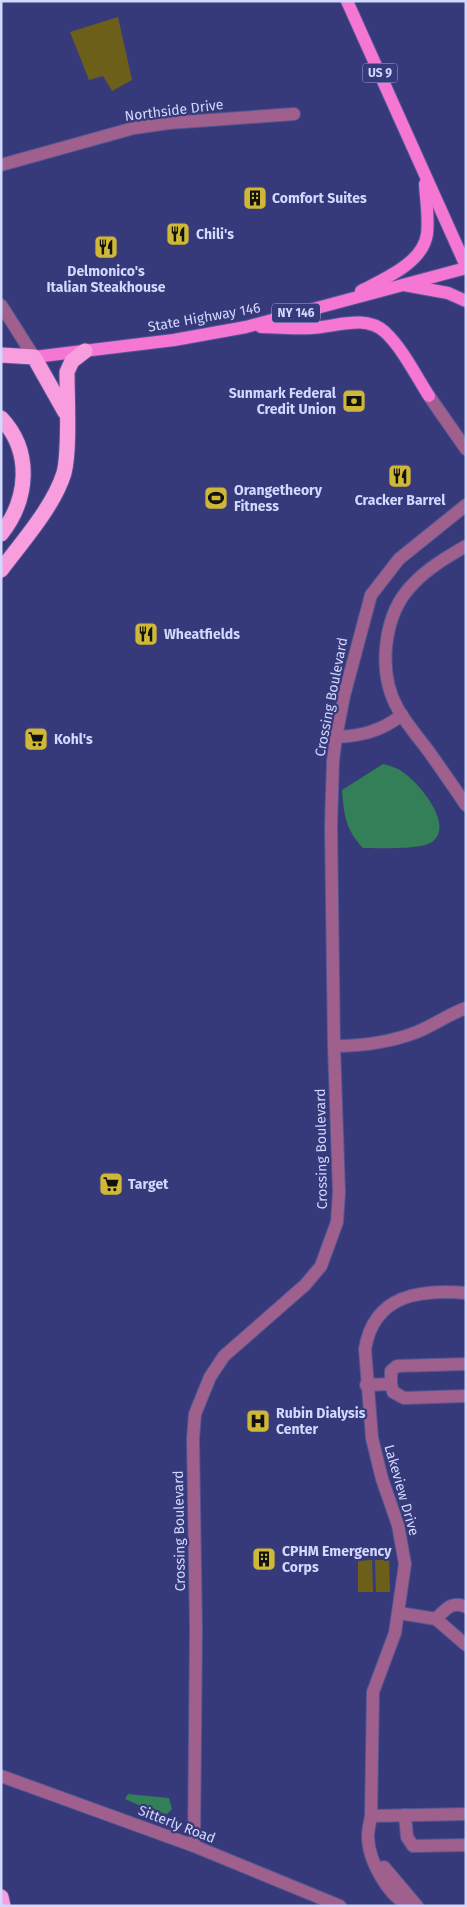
<svg xmlns="http://www.w3.org/2000/svg" width="467" height="1907" font-family="'Fira Sans',sans-serif">
	<rect width="100%" height="100%" fill="#373a7a"/>
	<g fill="#6c5f1a">
		<path d="M 118,17 L 132,80 L 112,91 L 103,76 L 89,80 L 70,32 Z"/>
		<path d="M 372,1560 L 373,1592 L 358,1592 L 358,1561 Z"/>
		<path d="M 375,1560 L 389,1560 L 390,1592 L 376,1592 Z"/>
	</g>
	<g fill="#327f58">
		<path d="M 383,764 C 391,766 398,768 404,773 C 420,784 455,826 432,842 C 421,850 377,848 363,848 C 345,829 344,814 342,790 Z"/>
		<path d="M 128,1794 L 169,1798 L 172,1809 L 167,1814 L 150,1810 L 125,1799 Z"/>
	</g>
	<g fill="none" stroke-linecap="round" stroke-linejoin="round">
		<g stroke="#535692" stroke-width="14">
			<g id="minor">
				<path d="M 1,165 L 134,128 L 169,123 L 294,114"/>
				<path d="M 1,305 L 34,357"/>
				<path d="M 429,396 L 466,449"/>
				<path d="M 466,546 C 447,557 428,568 413,584 C 383,614 377,672 398,709 C 406,723 417,736 427,749 C 440,767 453,786 466,805"/>
				<path d="M 336,737 C 362,736 381,731 402,715"/>
				<path d="M 334,1046 C 362,1046 391,1042 417,1032 C 434,1025 449,1014 466,1008"/>
				<path d="M 391,1384 L 391,1371 L 397,1366 L 466,1364"/>
				<path d="M 366,1385 L 391,1384 L 393,1392 L 404,1398 L 466,1396"/>
				<path d="M 399,1613 L 436,1619 L 466,1645"/>
				<path d="M 436,1619 C 445,1610 452,1600 466,1607"/>
				<path d="M 1,1776 L 194,1846 L 340,1906"/>
				<path d="M 405,1815 L 407,1837 L 413,1846 L 466,1845"/>
				<path d="M 371,1816 L 466,1814"/>
				<path d="M 194,1846 L 196,1629 L 193,1439 L 195,1414 L 210,1377 L 224,1356 L 305,1285 L 321,1266 L 337,1222 L 339,1192 L 334,1046 L 331,826 L 333,761 L 336,737 L 344,696 L 371,595 L 399,559 L 466,505"/>
				<path d="M 384,1867 L 417,1906"/>
				<path d="M 413,1906 C 389,1901 368,1859 368,1836 C 368,1829 370,1823 371,1816 L 373,1692 L 395,1633 L 405,1564 L 398,1525 L 382,1479 L 372,1438 L 365,1349 C 374,1295 419,1289 466,1293"/>
			</g>
		</g>
		<g stroke="#535692" stroke-width="14">
			<g id="major">
				<path d="M 347,1 L 466,266"/>
				<path d="M 404,285 L 448,293 L 466,301"/>
				<path d="M 361,291 C 384,279 423,263 427,234 C 429,218 426,200 425,184"/>
				<path d="M 261,327 C 278,327 295,329 311,328 C 336,327 365,314 385,332 C 403,349 416,376 429,396"/>
				<path d="M 26,358 L 174,340 L 246,327 L 466,268"/>
			</g>
		</g>
		<g stroke="#535692" stroke-width="17">
			<g id="highway">
				<path d="M 1,355 L 34,357 L 65,412"/>
				<path d="M 1,418 C 33,452 28,500 1,534"/>
				<path d="M 1,570 C 22,542 54,506 64,473 C 70,450 67,398 67,372 L 72,361 L 85,351"/>
				<path d="M 1,1897 L 3,1906"/>
			</g>
		</g>
		<use href="#minor" stroke="#9f608d" stroke-width="12"/>
		<use href="#major" stroke="#f676d4" stroke-width="12"/>
		<use href="#highway" stroke="#f89ede" stroke-width="15"/>
	</g>
	<defs>
		<g id="building-square" transform="scale(1.25)"><rect x="-9" y="-9" width="18" height="18" rx="4" fill="#d0b837" stroke="#373a7a"/><path d="M-4-6H4V6H1V3H-1V6H-4ZM-2.5-4.3h1.7v1.8h-1.7ZM.8-4.3h1.7v1.8H.8ZM-2.5-1h1.7V.8h-1.7ZM.8-1h1.7V.8H.8Z" fill="#111"/></g>
		<g id="restaurant-square" transform="scale(1.25)"><rect x="-9" y="-9" width="18" height="18" rx="4" fill="#d0b837" stroke="#373a7a"/><path d="M-5-6h1v4h1v-4h1v4h1v-4h1v5L-1.5 .5V6h-2V.5L-5-1ZM5-6V6H3V1.5H1.5Q1.5-4 5-6Z" fill="#111"/></g>
		<g id="bank-square" transform="scale(1.25)"><rect x="-9" y="-9" width="18" height="18" rx="4" fill="#d0b837" stroke="#373a7a"/><path d="M-6-4H6V4H-6ZM0-2.3a2.3 2.3 0 1 0 0 4.6a2.3 2.3 0 1 0 0-4.6Z" fill="#111"/></g>
		<g id="stadium-square" transform="scale(1.25)"><rect x="-9" y="-9" width="18" height="18" rx="4" fill="#d0b837" stroke="#373a7a"/><path d="M0-5a6.5 5 0 1 0 0 10a6.5 5 0 1 0 0-10ZM-3.5-1.8h7v3.6h-7Z" fill="#111"/></g>
		<g id="supermarket-square" transform="scale(1.25)"><rect x="-9" y="-9" width="18" height="18" rx="4" fill="#d0b837" stroke="#373a7a"/><path d="M-6-5.5h2.5l.6 2H6L4.5 2H-2.5L-4.4-4H-6ZM-1.5 3.2a1.3 1.3 0 1 0 .1 0ZM3 3.2a1.3 1.3 0 1 0 .1 0Z" fill="#111"/></g>
		<g id="hospital-square" transform="scale(1.25)"><rect x="-9" y="-9" width="18" height="18" rx="4" fill="#d0b837" stroke="#373a7a"/><path d="M-5-5h3v3.5h4V-5h3V5h-3V1.5h-4V5h-3Z" fill="#111"/></g>
	</defs>
	<g fill-rule="evenodd">
		<use href="#building-square" x="255" y="198"/>
		<use href="#restaurant-square" x="178" y="234"/>
		<use href="#restaurant-square" x="106" y="247"/>
		<use href="#bank-square" x="354" y="401"/>
		<use href="#restaurant-square" x="400" y="476"/>
		<use href="#stadium-square" x="216" y="498"/>
		<use href="#restaurant-square" x="146" y="634"/>
		<use href="#supermarket-square" x="36" y="739"/>
		<use href="#supermarket-square" x="111" y="1184"/>
		<use href="#hospital-square" x="258" y="1421"/>
		<use href="#building-square" x="264" y="1559"/>
	</g>
	<g text-anchor="middle" stroke-width="4.5" stroke-linejoin="round" paint-order="stroke">
		<g fill="#373a7a" stroke="#a4a9d6" stroke-width="1">
			<rect x="362.5" y="63.5" width="35" height="19" rx="4"/>
			<rect x="272" y="303.5" width="48" height="19" rx="4"/>
		</g>
		<g font-size="12" font-weight="bold" fill="#d2d8fe">
			<text x="380" y="77">US 9</text>
			<text x="296" y="317">NY 146</text>
		</g>
		<g font-size="14" fill="#d2d8fe" stroke="#373a7a">
			<text transform="translate(174 110) rotate(-7)" y="5">Northside Drive</text>
			<text transform="translate(204 317) rotate(-10)" y="5">State Highway 146</text>
			<text transform="translate(331 697) rotate(-79)" y="5">Crossing Boulevard</text>
			<text transform="translate(321 1149) rotate(-91)" y="5">Crossing Boulevard</text>
			<text transform="translate(402 1490) rotate(74)" y="5">Lakeview Drive</text>
			<text transform="translate(179 1531) rotate(-91)" y="5">Crossing Boulevard</text>
			<text transform="translate(177 1824) rotate(21)" y="5">Sitterly Road</text>
		</g>
		<g font-size="14" font-weight="bold" fill="#d2d8fe" stroke="#373a7a" text-anchor="start">
			<text x="272" y="203">Comfort Suites</text>
			<text x="196" y="239">Chili's</text>
			<text x="106" y="276" text-anchor="middle">Delmonico's<tspan x="106" dy="16">Italian Steakhouse</tspan></text>
			<text x="336" y="398" text-anchor="end">Sunmark Federal<tspan x="336" dy="16">Credit Union</tspan></text>
			<text x="234" y="495">Orangetheory<tspan x="234" dy="16">Fitness</tspan></text>
			<text x="400" y="505" text-anchor="middle">Cracker Barrel</text>
			<text x="164" y="639">Wheatfields</text>
			<text x="54" y="744">Kohl's</text>
			<text x="128" y="1189">Target</text>
			<text x="276" y="1418">Rubin Dialysis<tspan x="276" dy="16">Center</tspan></text>
			<text x="282" y="1556">CPHM Emergency<tspan x="282" dy="16">Corps</tspan></text>
		</g>
	</g>
	<rect width="467" height="1907" fill="none" stroke="#d2d8fe" stroke-width="5"/>
</svg>
